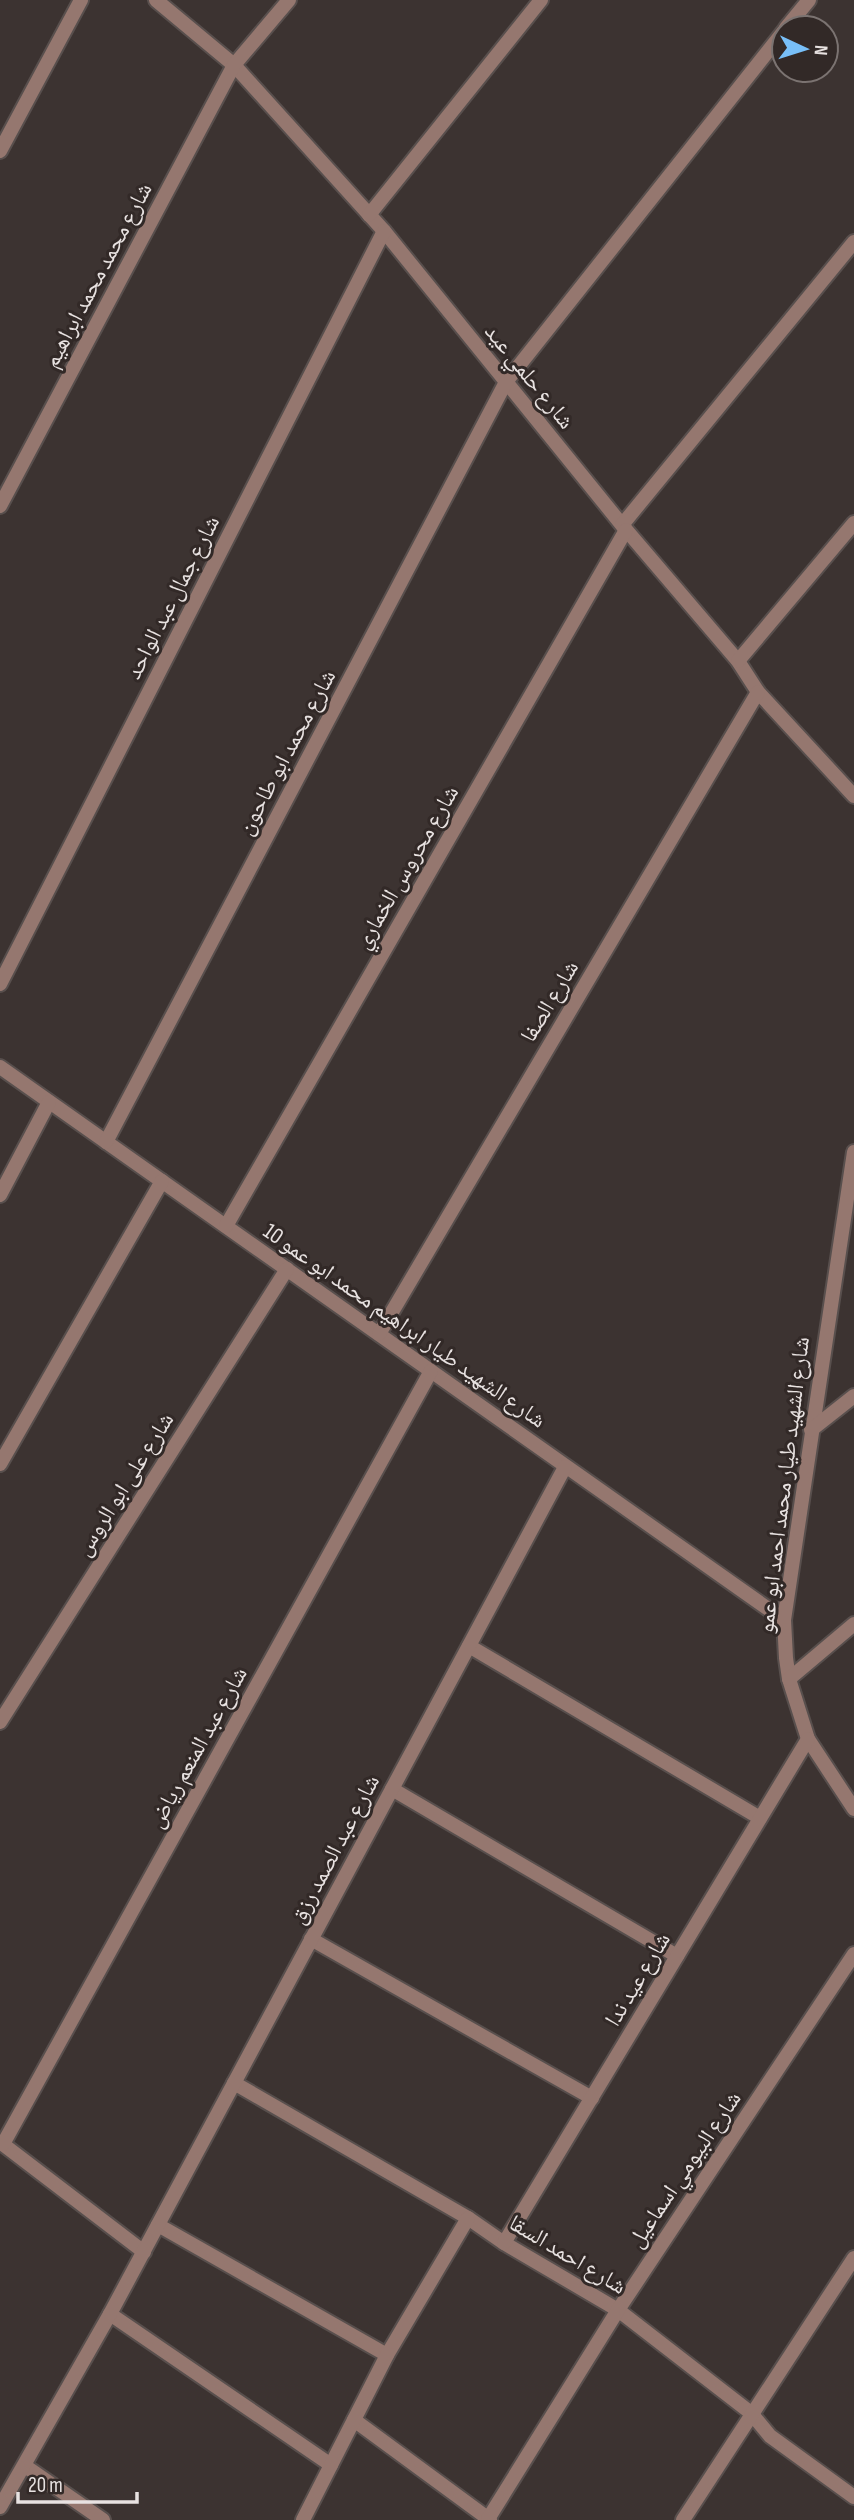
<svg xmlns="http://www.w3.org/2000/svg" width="854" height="2520" font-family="'Sofia Sans Condensed','Noto Naskh Arabic',sans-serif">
	<rect width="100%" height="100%" fill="#3c3331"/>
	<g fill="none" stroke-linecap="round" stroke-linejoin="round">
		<g stroke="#584f4d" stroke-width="18">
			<g id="street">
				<path d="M 156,0 L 234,65 L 384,231 L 622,525 L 738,661 L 758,692 L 854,796"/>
				<path d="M 786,28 L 809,0"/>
				<path d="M 0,151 L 81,0"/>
				<path d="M 369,215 L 541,0"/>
				<path d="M 0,506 L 234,65 L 289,0"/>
				<path d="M 622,525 L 854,242"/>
				<path d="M 738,661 L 854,523"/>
				<path d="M 0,984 L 384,231"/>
				<path d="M 0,1067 L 784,1620"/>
				<path d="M 106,1142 L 506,382 L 784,31"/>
				<path d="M 854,1152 L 784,1620 L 786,1658 L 789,1679 L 808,1739 L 854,1809"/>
				<path d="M 0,1195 L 49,1102"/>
				<path d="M 226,1226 L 626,530"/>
				<path d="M 379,1334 L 758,692"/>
				<path d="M 811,1430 L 854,1396"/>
				<path d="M 0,1464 L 162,1181"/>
				<path d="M 469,1646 L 760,1818"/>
				<path d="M 789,1679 L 854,1624"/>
				<path d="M 0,1722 L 287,1269"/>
				<path d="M 392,1789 L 677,1956"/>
				<path d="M 311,1939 L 592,2098"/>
				<path d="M 234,2083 L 468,2218 L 504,2243 L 618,2310 L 751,2413 L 770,2436 L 854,2497"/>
				<path d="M 0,2142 L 144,2252"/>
				<path d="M 3,2144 L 431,1371"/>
				<path d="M 158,2225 L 387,2355"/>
				<path d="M 504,2243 L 808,1739"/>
				<path d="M 110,2314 L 331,2465"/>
				<path d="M 354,2420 L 490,2520"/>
				<path d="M 25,2466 L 103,2520"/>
				<path d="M 0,2507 L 110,2314 L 565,1467"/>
				<path d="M 488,2519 L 618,2310 L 854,1954"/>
				<path d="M 303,2520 L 387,2355 L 468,2218"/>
				<path d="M 683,2520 L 854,2258"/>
			</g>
		</g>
		<use href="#street" stroke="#95776f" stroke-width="14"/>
	</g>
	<g text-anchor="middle" stroke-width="6" stroke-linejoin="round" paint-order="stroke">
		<g font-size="23" fill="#e8e2e1" stroke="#322927">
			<text transform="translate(97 275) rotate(-62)" y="8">شارع محمد محمد ابراهيم</text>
			<text transform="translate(530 376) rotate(51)" y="8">شارع حلمي عيد</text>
			<text transform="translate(172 597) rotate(-63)" y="8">شارع جمال عبد الواحد</text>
			<text transform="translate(286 752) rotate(-62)" y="8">شارع محمد ابو طاحون</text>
			<text transform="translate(406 867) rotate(-60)" y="8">شارع محروس الخماري</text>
			<text transform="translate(549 1001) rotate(-59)" y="8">شارع الصفا</text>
			<text transform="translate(405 1325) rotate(35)" y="8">شارع الشهيد طيار ابراهيم محمد ابو عمو 10</text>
			<text transform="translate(124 1484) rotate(-58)" y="8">شارع على ابو الروس</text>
			<text transform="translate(783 1485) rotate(-83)" y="8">شارع الشهيد طيار محمد احمد ابو عمو</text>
			<text transform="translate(197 1747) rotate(-61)" y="8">شارع عبد المنعم رياض</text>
			<text transform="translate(334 1849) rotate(-62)" y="8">شارع عبد الصمد رزق</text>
			<text transform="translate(637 1979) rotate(-59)" y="8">شارع عيد ندا</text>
			<text transform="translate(684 2169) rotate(-56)" y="8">شارع البيومي اسماعيل</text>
			<text transform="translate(568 2254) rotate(31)" y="8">شارع احمد السقا</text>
		</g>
	</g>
	<g transform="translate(805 49) rotate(94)"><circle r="33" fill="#322927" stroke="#7b7371" stroke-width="2"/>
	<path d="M0-5L12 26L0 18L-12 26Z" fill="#78bff8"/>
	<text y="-10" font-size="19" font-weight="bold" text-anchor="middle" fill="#e8e2e1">N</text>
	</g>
	<path d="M18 2492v10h119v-10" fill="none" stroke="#e8e2e1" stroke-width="3.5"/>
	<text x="28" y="2492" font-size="21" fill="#e8e2e1" stroke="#322927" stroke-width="5" paint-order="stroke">20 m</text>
</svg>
